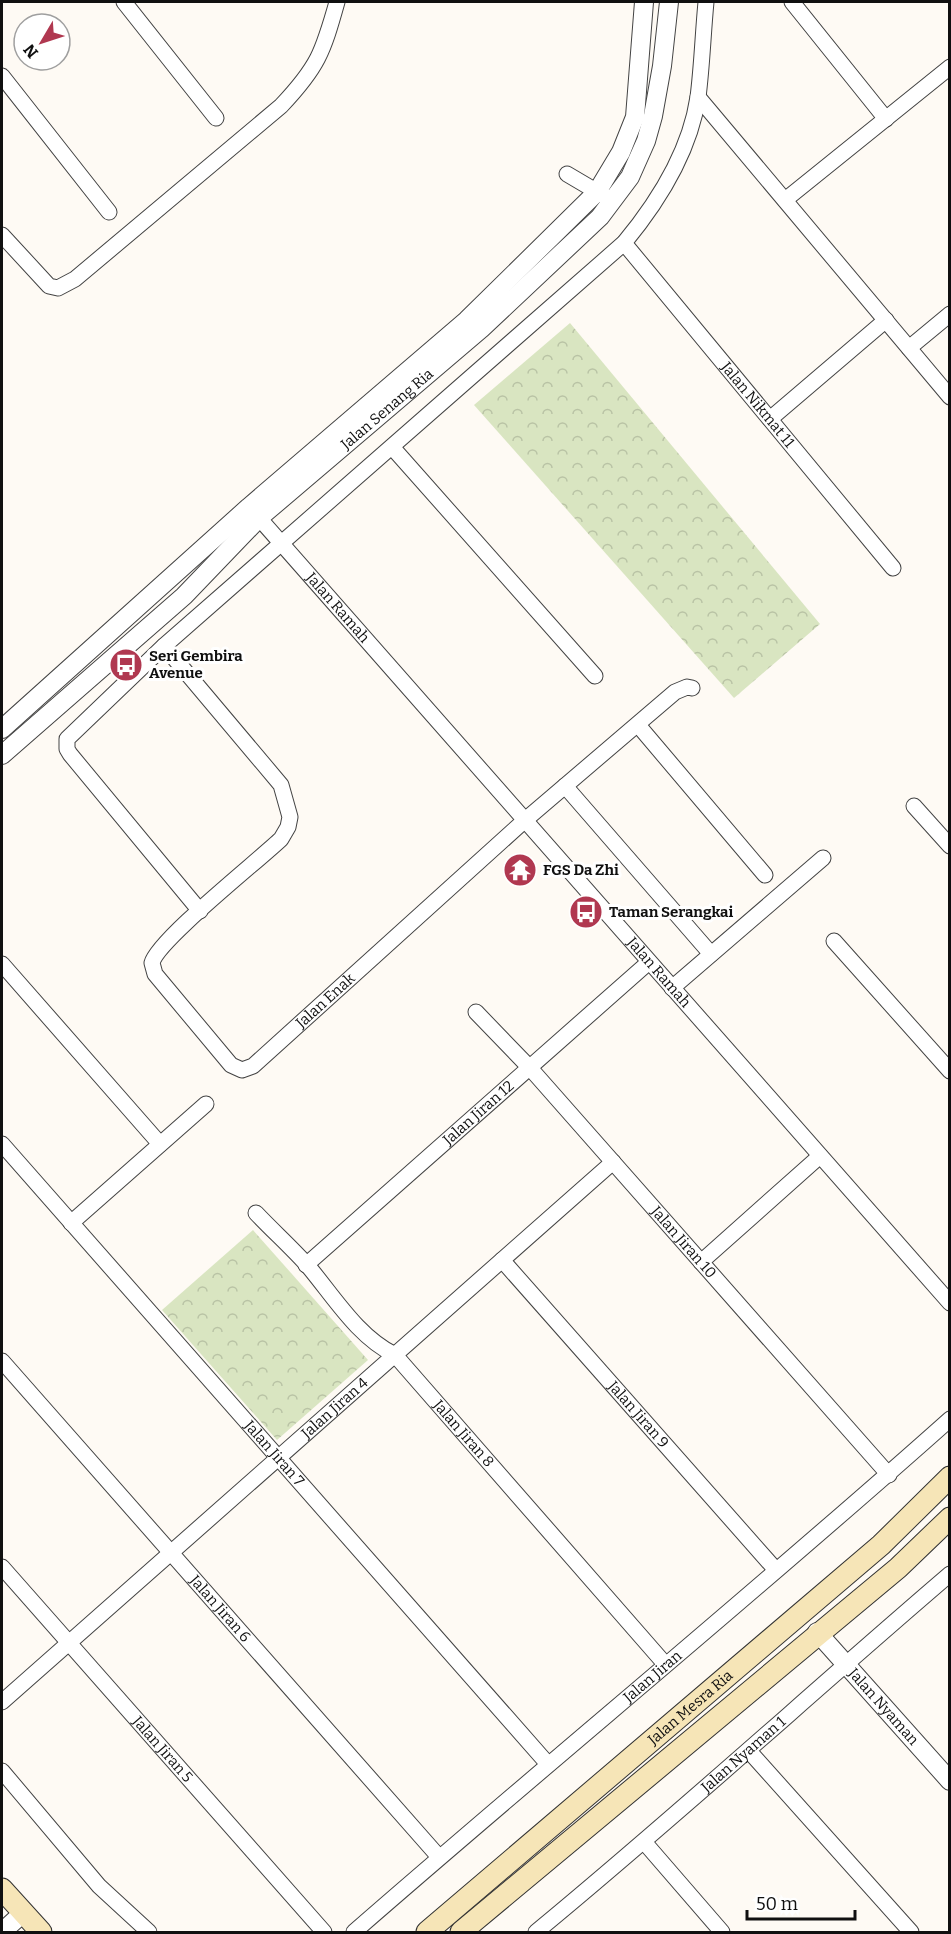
<svg xmlns="http://www.w3.org/2000/svg" width="951" height="1934" font-family="Bitter,serif">
	<defs>
		<pattern id="park-crowns" width="20" height="18" patternUnits="userSpaceOnUse" patternTransform="scale(1.5)"><rect width="20" height="18" fill="#d9e5c1"/><path d="M2 6a3 3 0 1 1 6 0M12 15a3 3 0 1 1 6 0" fill="none" stroke="#b9c3a5"/></pattern>
	</defs>
	<rect width="100%" height="100%" fill="#fefaf4"/>
	<g fill="url(#park-crowns)">
		<path d="M 570,323 L 820,624 L 734,698 L 474,405 Z"/>
		<path d="M 253,1230 L 368,1360 L 277,1440 L 162,1310 Z"/>
	</g>
	<g fill="none" stroke-linecap="round" stroke-linejoin="round">
		<g stroke="#434343" stroke-width="17">
			<g id="minor">
				<path d="M 124,2 L 216,118"/>
				<path d="M 792,2 L 886,119"/>
				<path d="M 2,76 L 109,212"/>
				<path d="M 698,97 L 950,397"/>
				<path d="M 567,174 L 606,197"/>
				<path d="M 785,200 L 950,67"/>
				<path d="M 2,235 L 49,286 L 58,288 L 75,279 L 281,106 C 318,67 323,52 337,2"/>
				<path id="s1" d="M 624,243 L 893,568"/>
				<path d="M 909,348 L 950,314"/>
				<path d="M 770,419 L 886,320"/>
				<path d="M 392,447 L 595,676"/>
				<path id="s2" d="M 252,510 L 950,1303"/>
				<path id="s3" d="M 164,646 L 281,785 L 290,817 L 288,827 L 281,839 C 258,861 157,941 152,963 L 155,974 L 231,1065 L 242,1070 L 253,1066 L 524,821 L 675,692 L 687,687 L 692,688"/>
				<path d="M 638,725 L 765,875"/>
				<path d="M 565,786 L 711,954"/>
				<path d="M 914,806 L 950,846"/>
				<path d="M 200,911 L 70,754 L 67,749 L 67,739 L 164,646 L 624,243 C 658,202 690,151 698,97 C 702,66 703,33 706,2"/>
				<path d="M 834,941 L 950,1071"/>
				<path d="M 2,964 L 160,1144"/>
				<path d="M 672,988 L 823,858"/>
				<path id="s4" d="M 476,1012 L 530,1068 L 889,1475"/>
				<path id="s5" d="M 2,1144 L 547,1763"/>
				<path id="s6" d="M 256,1213 C 273,1231 292,1248 308,1266 C 334,1297 358,1337 395,1355 L 665,1664"/>
				<path d="M 71,1223 L 206,1104"/>
				<path id="s7" d="M 502,1260 L 775,1569"/>
				<path d="M 701,1262 L 820,1156"/>
				<path id="s8" d="M 306,1265 L 649,962"/>
				<path id="s9" d="M 2,1361 L 439,1857"/>
				<path id="s10" d="M 2,1567 L 324,1932"/>
				<path id="s11" d="M 2,1702 L 613,1162"/>
				<path d="M 749,1751 L 911,1932"/>
				<path d="M 2,1771 L 99,1886 L 149,1932"/>
				<path d="M 645,1843 L 722,1932"/>
				<path id="s12" d="M 354,1932 C 551,1760 754,1594 950,1419"/>
				<path id="s13" d="M 536,1932 C 677,1816 811,1693 950,1574"/>
			</g>
		</g>
		<g stroke="#434343" stroke-width="20">
			<g id="tertiary">
				<path d="M 2,729 L 249,507 L 467,320 L 597,192 L 621,152 L 635,117 L 644,2"/>
				<path id="s14" d="M 2,755 L 184,596 L 259,518 L 481,329 L 600,217 L 630,177 L 646,141 L 653,116 L 662,66 L 669,2"/>
				<path id="s15" d="M 817,1632 L 950,1781"/>
				<path d="M 2,1932 L 23,1913"/>
			</g>
		</g>
		<g stroke="#323232" stroke-width="23">
			<g id="secondary">
				<path d="M 2,1889 L 41,1932"/>
				<path id="s16" d="M 427,1932 L 881,1545 L 950,1477"/>
				<path d="M 461,1932 L 898,1568 L 950,1518"/>
			</g>
		</g>
		<use href="#minor" stroke="#fff" stroke-width="15"/>
		<use href="#tertiary" stroke="#fff" stroke-width="18"/>
		<use href="#secondary" stroke="#f6e5b7" stroke-width="21"/>
	</g>
	<defs>
		<g id="bus-disc" transform="scale(1.725)"><circle r="9.5" fill="#b03850" stroke="#fff"/><path d="M-5-6H5V4H4V6H2V4H-2V6H-4V4H-5ZM-3.5-4V0h7V-4ZM-3.5 1.2v1.5H-2V1.2ZM2 1.2v1.5H3.5V1.2Z" fill="#fff"/></g>
		<g id="temple-disc" transform="scale(1.725)"><circle r="9.5" fill="#b03850" stroke="#fff"/><path d="M0-6L5-2H3V0L6.5 2.5H4V6H1.5V3h-3V6H-4V2.5H-6.5L-3 0V-2H-5Z" fill="#fff"/></g>
	</defs>
	<g fill-rule="evenodd">
		<use href="#bus-disc" x="126" y="665"/>
		<use href="#temple-disc" x="520" y="870"/>
		<use href="#bus-disc" x="586" y="912"/>
	</g>
	<g text-anchor="middle" stroke-width="6" stroke-linejoin="round" paint-order="stroke">
		<g font-size="15" fill="#101010" stroke="#fff">
			<text dy="5" stroke="none"><textPath href="#s1" startOffset="210">Jalan Nikmat 11</textPath></text>
			<text dy="5" stroke="none"><textPath href="#s14" startOffset="518">Jalan Senang Ria</textPath></text>
			<text dy="5" stroke="none"><textPath href="#s2" startOffset="130">Jalan Ramah</textPath></text>
			<text dy="5" stroke="none"><textPath href="#s2" startOffset="616">Jalan Ramah</textPath></text>
			<text dy="5" stroke="none"><textPath href="#s3" startOffset="670">Jalan Enak</textPath></text>
			<text dy="5" stroke="none"><textPath href="#s8" startOffset="230">Jalan Jiran 12</textPath></text>
			<text dy="5" stroke="none"><textPath href="#s4" startOffset="310">Jalan Jiran 10</textPath></text>
			<text dy="5" stroke="none"><textPath href="#s11" startOffset="444">Jalan Jiran 4</textPath></text>
			<text dy="5" stroke="none"><textPath href="#s7" startOffset="206">Jalan Jiran 9</textPath></text>
			<text dy="5" stroke="none"><textPath href="#s6" startOffset="304">Jalan Jiran 8</textPath></text>
			<text dy="5" stroke="none"><textPath href="#s5" startOffset="412">Jalan Jiran 7</textPath></text>
			<text dy="5" stroke="none"><textPath href="#s9" startOffset="330">Jalan Jiran 6</textPath></text>
			<text dy="5" stroke="none"><textPath href="#s12" startOffset="393">Jalan Jiran</textPath></text>
			<text dy="5" stroke="none"><textPath href="#s15" startOffset="100">Jalan Nyaman</textPath></text>
			<text dy="5" stroke="none"><textPath href="#s16" startOffset="346">Jalan Mesra Ria</textPath></text>
			<text dy="5" stroke="none"><textPath href="#s10" startOffset="243">Jalan Jiran 5</textPath></text>
			<text dy="5" stroke="none"><textPath href="#s13" startOffset="273">Jalan Nyaman 1</textPath></text>
		</g>
		<g font-size="15" font-weight="bold" fill="#101010" stroke="#fff" text-anchor="start">
			<text x="149" y="661">Seri Gembira<tspan x="149" dy="17">Avenue</tspan></text>
			<text x="543" y="875">FGS Da Zhi</text>
			<text x="609" y="917">Taman Serangkai</text>
		</g>
	</g>
	<rect width="951" height="1934" fill="none" stroke="#101010" stroke-width="6"/>
	<g transform="translate(42 42) rotate(231)"><circle r="28" fill="#ffffff" stroke="#9f9f9f" stroke-width="1.5"/>
	<path d="M0-4.5L10 22L0 15L-10 22Z" fill="#b03850"/>
	<text y="-9" font-size="16" font-weight="bold" text-anchor="middle" fill="#101010">N</text>
	</g>
	<path d="M747 1910v9h108v-9" fill="none" stroke="#101010" stroke-width="3"/>
	<text x="756" y="1910" font-size="18" fill="#101010" stroke="#ffffff" stroke-width="4.5" paint-order="stroke">50 m</text>
</svg>
